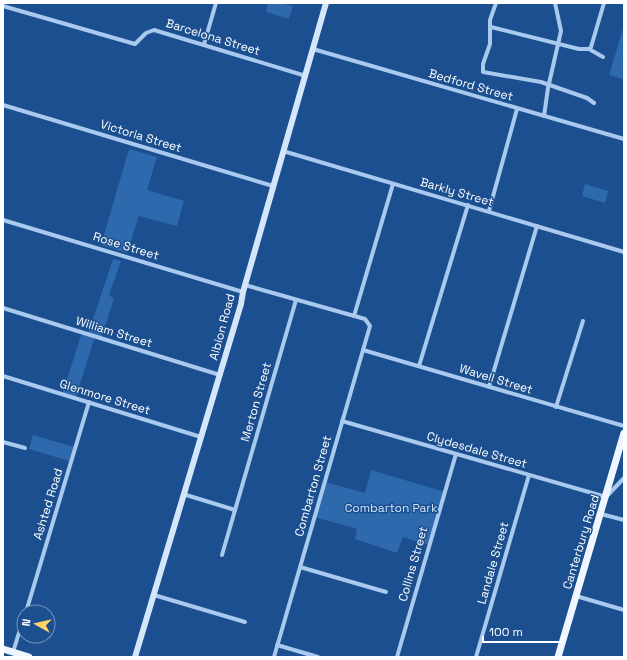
<svg xmlns="http://www.w3.org/2000/svg" width="627" height="660" font-family="'Space Grotesk',sans-serif">
	<rect width="100%" height="100%" fill="#1b4f8f"/>
	<g fill="#2e69ad">
		<path d="M 268,3 L 280,3 L 293,6 L 289,19 L 266,12 Z"/>
		<path d="M 624,25 L 624,79 L 609,75 Z"/>
		<path d="M 129,149 L 157,157 L 147,190 L 184,201 L 177,226 L 139,216 L 127,253 L 101,245 Z"/>
		<path d="M 585,184 L 608,191 L 605,203 L 582,196 Z"/>
		<path d="M 113,259 L 121,261 L 109,295 L 114,299 L 101,338 L 95,336 L 76,397 L 63,392 L 82,332 L 88,334 Z"/>
		<path d="M 33,435 L 74,447 L 69,461 L 29,449 Z"/>
		<path d="M 371,470 L 445,492 L 429,545 L 403,537 L 397,553 L 355,539 L 357,529 L 315,517 L 325,482 L 365,493 Z"/>
	</g>
	<g fill="none" stroke-linecap="round" stroke-linejoin="round">
		<g stroke="#a9c9ee" stroke-width="4">
			<path d="M 496,3 L 490,20 L 490,44 L 483,64 L 483,72 L 541,82 L 587,98 L 594,103"/>
			<path d="M 3,6 L 135,44 L 146,33 L 154,30 L 306,76"/>
			<path d="M 491,27 L 579,49 L 589,49 L 603,57"/>
			<path d="M 204,44 L 216,3"/>
			<path d="M 313,49 L 624,139"/>
			<path d="M 589,49 L 591,47 L 604,3"/>
			<path d="M 3,105 L 273,186"/>
			<path d="M 544,116 L 548,88 L 561,31 L 555,3"/>
			<path d="M 283,151 L 624,252"/>
			<path d="M 489,211 L 517,109"/>
			<path d="M 3,220 L 243,292"/>
			<path d="M 245,285 L 365,319 L 370,326 L 274,657"/>
			<path d="M 3,308 L 220,375"/>
			<path d="M 354,316 L 393,184"/>
			<path d="M 363,350 L 624,426"/>
			<path d="M 419,366 L 468,205"/>
			<path d="M 3,376 L 201,437"/>
			<path d="M 489,387 L 537,226"/>
			<path d="M 556,407 L 583,321"/>
			<path d="M 342,421 L 606,497 L 624,478"/>
			<path d="M 3,442 L 25,448"/>
			<path d="M 183,494 L 235,510"/>
			<path d="M 601,514 L 624,520"/>
			<path d="M 222,555 L 296,300"/>
			<path d="M 300,567 L 386,592"/>
			<path d="M 154,595 L 245,622"/>
			<path d="M 576,596 L 624,610"/>
			<path d="M 26,612 L 89,402"/>
			<path d="M 277,645 L 318,657"/>
			<path d="M 13,652 L 24,617"/>
			<path d="M 397,657 L 456,454"/>
			<path d="M 476,657 L 529,475"/>
		</g>
		<path stroke="#d6e6fa" stroke-width="6" d="M 135,657 L 241,304 L 243,292 L 326,3"/>
		<g stroke="#f0f6ff" stroke-width="7">
			<path d="M 3,649 L 29,657"/>
			<path d="M 558,657 L 624,433"/>
		</g>
	</g>
	<g text-anchor="middle" stroke-width="3" stroke-linejoin="round" paint-order="stroke">
		<g font-size="12" fill="#fff" stroke="#1b4f8f">
			<text transform="translate(213 37) rotate(17)" y="4">Barcelona Street</text>
			<text transform="translate(471 85) rotate(16)" y="4">Bedford Street</text>
			<text transform="translate(141 136) rotate(17)" y="4">Victoria Street</text>
			<text transform="translate(457 192) rotate(16)" y="4">Barkly Street</text>
			<text transform="translate(126 246) rotate(17)" y="4">Rose Street</text>
			<text transform="translate(222 327) rotate(-75)" y="4">Albion Road</text>
			<text transform="translate(114 332) rotate(17)" y="4">William Street</text>
			<text transform="translate(496 379) rotate(17)" y="4">Wavell Street</text>
			<text transform="translate(105 397) rotate(17)" y="4">Glenmore Street</text>
			<text transform="translate(256 402) rotate(-74)" y="4">Merton Street</text>
			<text transform="translate(477 450) rotate(16)" y="4">Clydesdale Street</text>
			<text transform="translate(313 486) rotate(-74)" y="4">Combarton Street</text>
			<text transform="translate(48 504) rotate(-73)" y="4">Ashted Road</text>
			<text transform="translate(581 542) rotate(-73)" y="4">Canterbury Road</text>
			<text transform="translate(493 563) rotate(-74)" y="4">Landale Street</text>
			<text transform="translate(413 564) rotate(-74)" y="4">Collins Street</text>
		</g>
		<g font-size="12" fill="#cfe3fa" stroke="#1b4f8f">
			<text x="391" y="512">Combarton Park</text>
		</g>
	</g>
	<rect width="627" height="660" fill="none" stroke="#ffffff" stroke-width="8"/>
	<g transform="translate(36 624) rotate(278)"><circle r="19" fill="#1b4f8f" stroke="#7695bc"/>
	<path d="M0-3L7 15L0 10L-7 15Z" fill="#ffd166"/>
	<text y="-6" font-size="11" font-weight="bold" text-anchor="middle" fill="#ffffff">N</text>
	</g>
	<path d="M483 636v6h80v-6" fill="none" stroke="#ffffff" stroke-width="2"/>
	<text x="489" y="636" font-size="12" fill="#ffffff" stroke="#1b4f8f" stroke-width="3" paint-order="stroke">100 m</text>
</svg>
